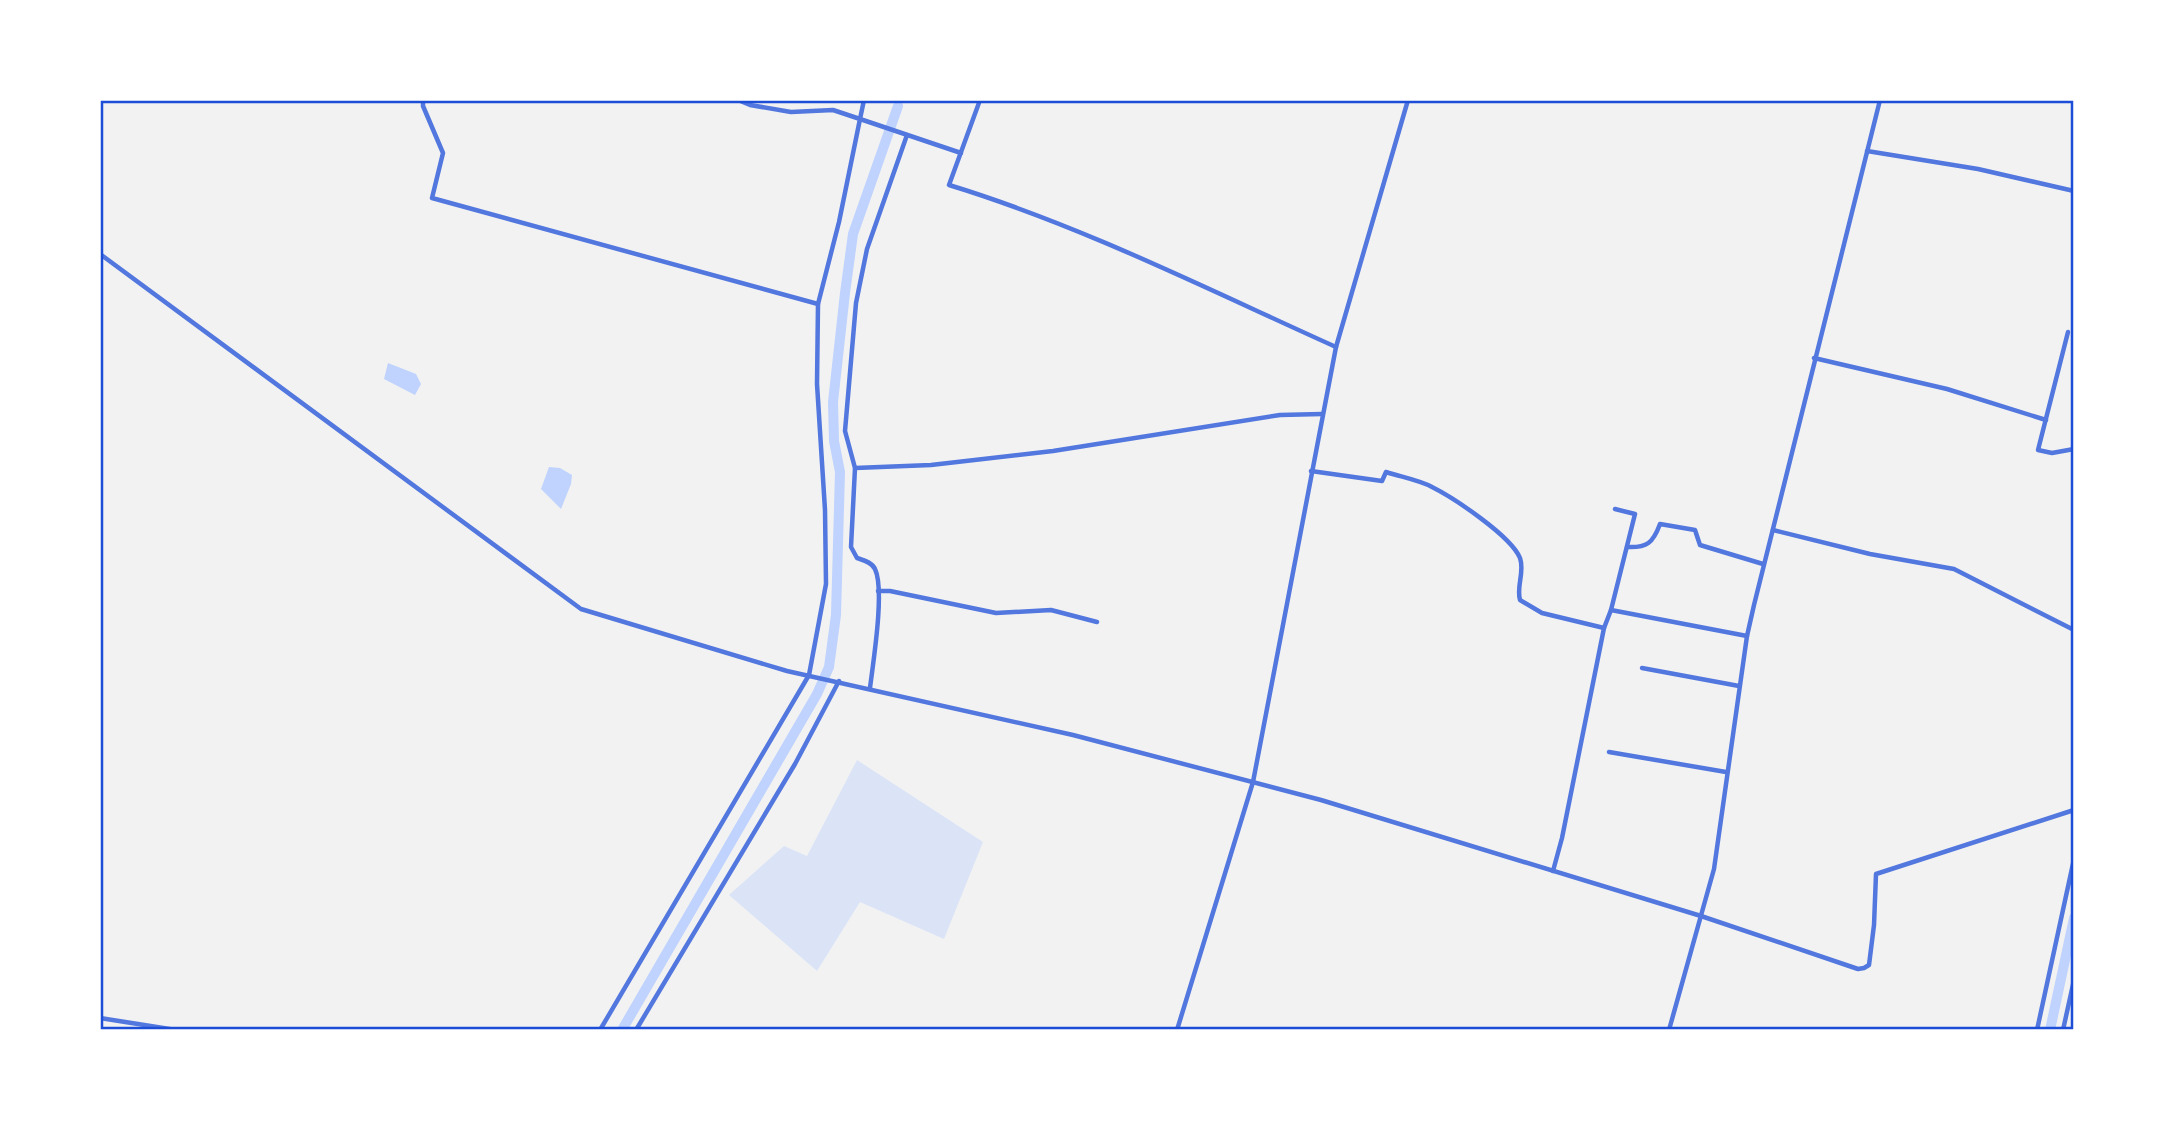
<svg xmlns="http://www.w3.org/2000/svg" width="2174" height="1130" font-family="'Archivo Narrow',sans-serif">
	<rect width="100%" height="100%" fill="#f2f2f2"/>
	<path fill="#dbe4f7" d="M 857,760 L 983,842 L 944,939 L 860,902 L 817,971 L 729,895 L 784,846 L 807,856 Z"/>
	<g fill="#bfd3fe">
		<path d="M 388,363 L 416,374 L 421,384 L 415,395 L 384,379 Z"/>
		<path d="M 549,467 L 560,468 L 572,475 L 571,484 L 561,509 L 541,489 Z"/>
	</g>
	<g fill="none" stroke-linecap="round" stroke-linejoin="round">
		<g stroke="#bfd3fe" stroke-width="10">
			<path d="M 622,1030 L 817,694 L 829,667 L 836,615 L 840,472 L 834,441 L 833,402 L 845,293 L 853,234 L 898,106"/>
			<path d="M 2050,1030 L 2074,918"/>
		</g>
		<g stroke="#5277de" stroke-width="4.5">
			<path d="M 423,100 L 423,106 L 443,153 L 432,198 L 818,304"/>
			<path d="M 864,100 L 860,119 L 961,153"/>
			<path d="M 980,100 L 949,185 C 1083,226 1209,290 1336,347"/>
			<path d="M 1867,151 L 1978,169 L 2074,191"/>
			<path d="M 100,254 L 581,609 L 787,671 L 1073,735 L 1321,800 L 1701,916 L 1858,969 L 1864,968 L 1869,965 L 1874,925 L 1876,874 L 2074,810"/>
			<path d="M 2068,332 L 2038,450 L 2052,453 L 2074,449"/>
			<path d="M 1814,358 L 1947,389 L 2046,420"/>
			<path d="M 855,468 L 931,465 L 1053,451 L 1280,415 L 1322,414"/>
			<path d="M 1311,471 L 1382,481 L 1386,472 C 1401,477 1419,480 1432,487 C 1454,498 1511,536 1520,558 C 1525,572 1516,586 1520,600 L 1542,613 L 1604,628"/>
			<path d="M 1773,530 L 1870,554 L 1954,569 L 2074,630"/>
			<path d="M 1627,547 C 1647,548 1653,543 1660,524 L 1695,530 L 1700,545 L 1763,564"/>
			<path d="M 878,591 L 890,591 L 996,613 L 1051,610 L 1097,622"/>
			<path d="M 1611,610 L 1635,514 L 1615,509"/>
			<path d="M 1642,668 L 1739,686"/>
			<path d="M 870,688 C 873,663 885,590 875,569 C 872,562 863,560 857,558 L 851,547 L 855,468 L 845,431 L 856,303 L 867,249 L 907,135"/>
			<path d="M 1609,752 L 1726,772"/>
			<path d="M 1553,871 L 1562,838 L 1604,628 L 1611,610 L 1747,636"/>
			<path d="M 100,1018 L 176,1030"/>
			<path d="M 600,1030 L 809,675 L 826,584 L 825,510 L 817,384 L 818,304 L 839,222 L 860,119 L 833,110 L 791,112 L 750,105 L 738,100"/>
			<path d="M 636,1030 L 795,764 L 839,681"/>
			<path d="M 1177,1030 L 1253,782 L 1336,347 L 1408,100"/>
			<path d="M 1669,1030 L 1714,869 L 1747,636 L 1754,605 L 1880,100"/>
			<path d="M 2037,1030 L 2074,859"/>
			<path d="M 2063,1030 L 2074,980"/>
		</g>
	</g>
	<rect width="2174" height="1130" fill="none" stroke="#ffffff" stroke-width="203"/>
	<rect x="102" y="102" width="1970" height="926" fill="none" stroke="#1d4ed8" stroke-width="2.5"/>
</svg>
